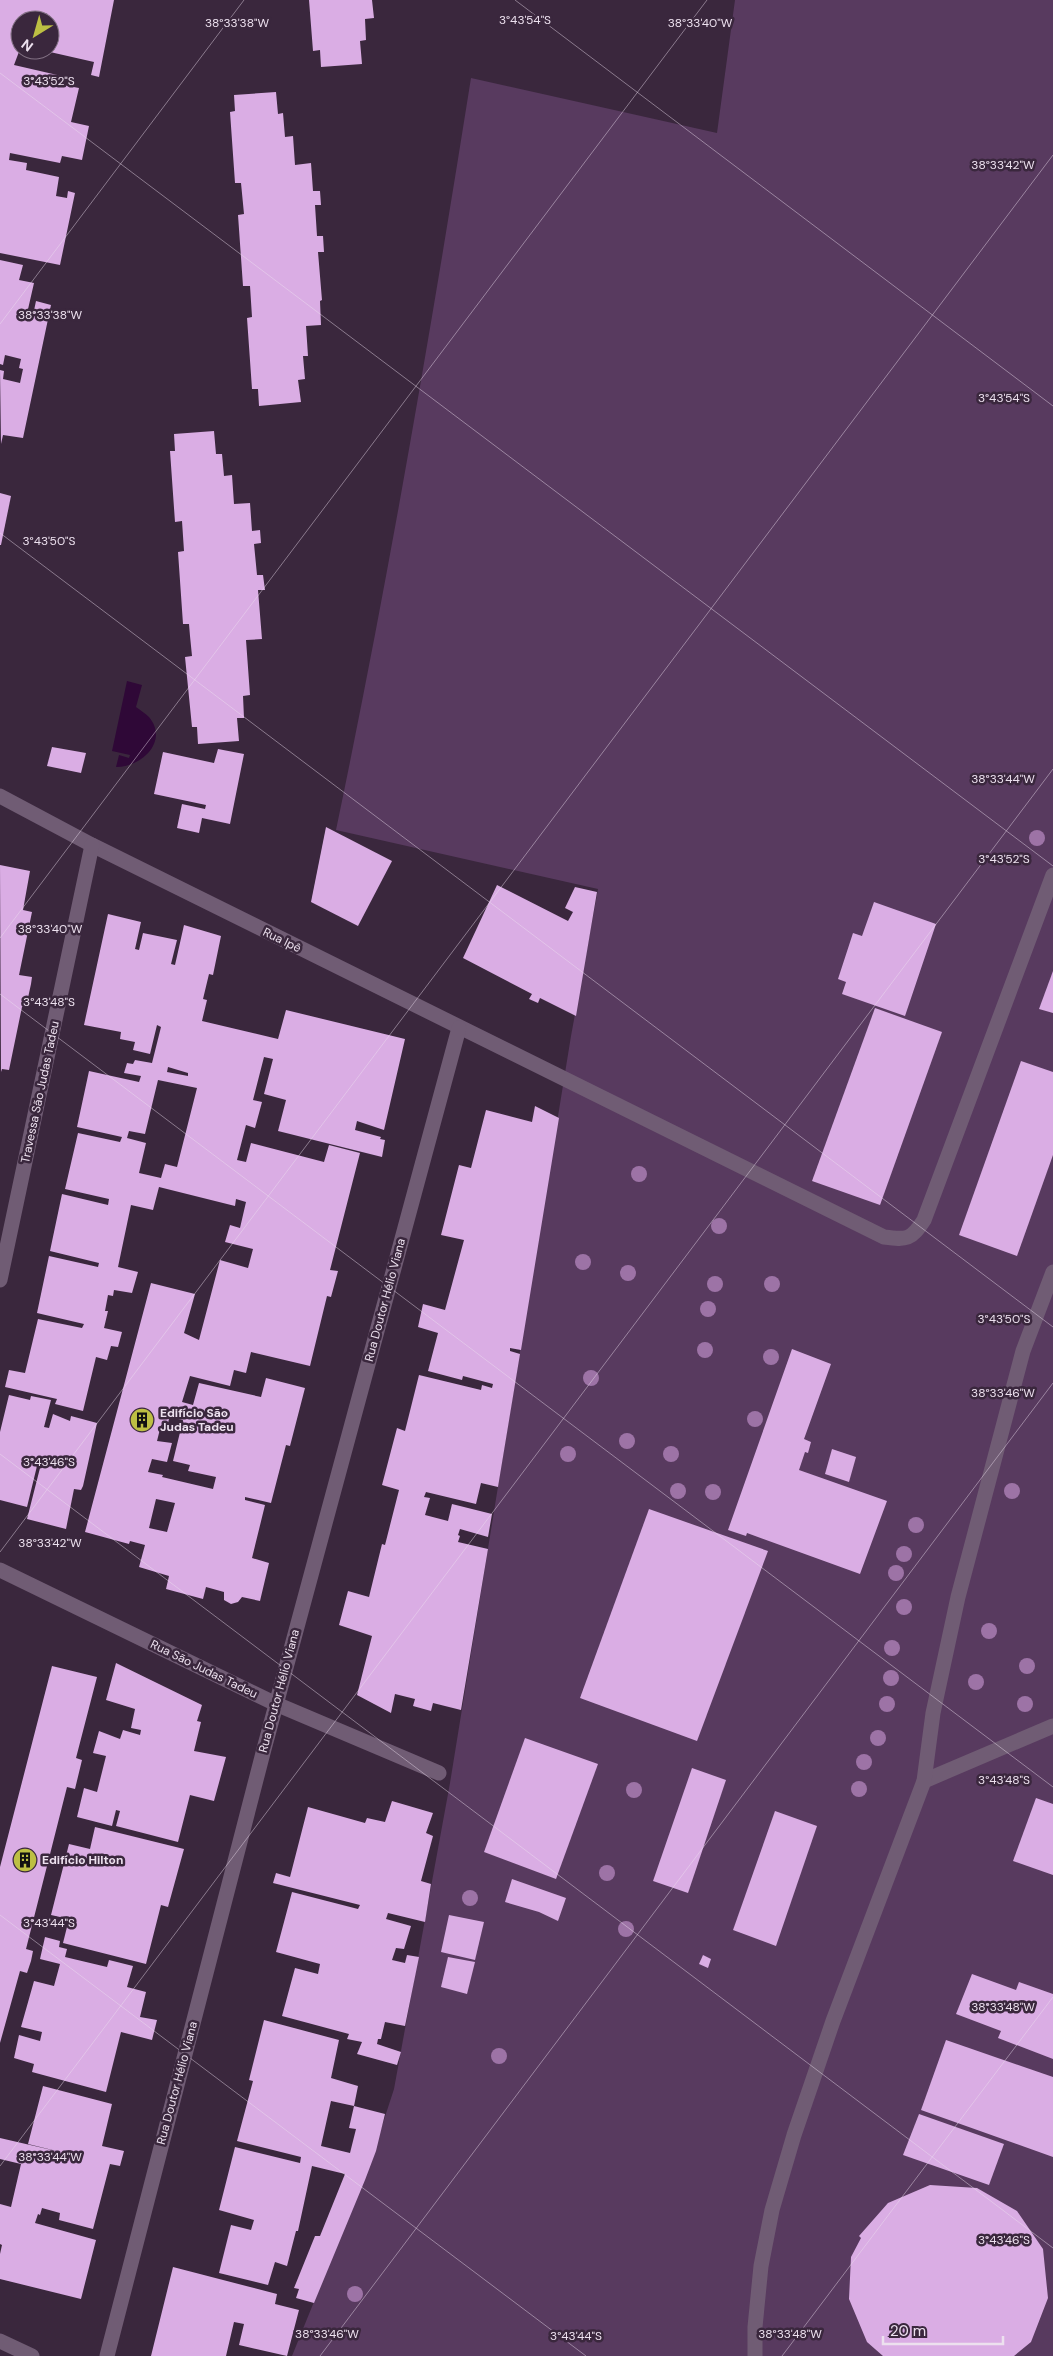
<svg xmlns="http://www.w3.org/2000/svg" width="1053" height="2356" font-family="'DM Sans',sans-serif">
	<rect width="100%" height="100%" fill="#3a273d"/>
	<path fill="#583a5f" d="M 735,0 L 1053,0 L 1053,2356 L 292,2356 L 369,2166 L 394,2089 L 450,1783 L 571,1036 L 598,889 L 336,830 C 388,581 431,330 471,78 L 717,133 Z"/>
	<path fill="#2f0837" d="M 127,681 L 142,685 L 136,707 C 140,710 145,713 149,717 C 169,741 142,767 116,767 L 119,755 L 129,758 L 130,755 L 112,751 Z"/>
	<g fill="#daade4" fill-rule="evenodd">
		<path d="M 0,0 L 114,0 L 99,77 L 91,75 L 94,62 L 50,52 L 49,55 L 30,51 L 50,50 L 50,20 L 20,20 L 20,49 L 14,65 L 66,77 L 63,85 L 79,88 L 71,122 L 89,126 L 82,160 L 62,156 L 60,163 L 10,153 L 9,160 L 27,163 L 26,170 L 59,177 L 56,196 L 67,198 L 68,191 L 75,193 L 60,265 L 0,253 Z"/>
		<path d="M 309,0 L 372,0 L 374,18 L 365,19 L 366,40 L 360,41 L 362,64 L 321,67 L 320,50 L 313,51 Z"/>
		<path d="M 276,92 L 278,114 L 283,113 L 285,137 L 293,136 L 295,165 L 311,163 L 313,191 L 320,191 L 321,205 L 315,205 L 317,236 L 323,236 L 324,252 L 318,252 L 322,300 L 320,301 L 321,325 L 306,326 L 308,356 L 303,356 L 305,379 L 298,380 L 301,402 L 259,406 L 258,389 L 252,389 L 247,318 L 252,317 L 250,286 L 243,286 L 238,215 L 244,214 L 241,183 L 235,183 L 230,112 L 235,111 L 234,95 Z"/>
		<path d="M 0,260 L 23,265 L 19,280 L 34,283 L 26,318 L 32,320 L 36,301 L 51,305 L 23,438 L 3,435 L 1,444 L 0,370 L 4,371 L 3,379 L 20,383 L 23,369 L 19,368 L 21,359 L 5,355 L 3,365 L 0,364 Z"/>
		<path d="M 214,431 L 216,454 L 222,454 L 224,476 L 232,475 L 234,504 L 250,503 L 252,531 L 260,530 L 261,543 L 254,544 L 257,575 L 263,575 L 265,590 L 258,590 L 262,639 L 246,640 L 250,695 L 243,696 L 244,718 L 237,718 L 239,741 L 198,744 L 197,727 L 192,727 L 185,657 L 192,656 L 190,636 L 189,624 L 183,624 L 178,552 L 184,551 L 182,521 L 175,522 L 170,451 L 175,451 L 174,434 Z"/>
		<path d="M 0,493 L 11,496 L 1,545 L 0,545 Z"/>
		<path d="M 52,747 L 86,753 L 81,773 L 47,766 Z"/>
		<path d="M 218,749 L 244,754 L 230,824 L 202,818 L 199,833 L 177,828 L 182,804 L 205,809 L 206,805 L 154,794 L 163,752 L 214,763 Z"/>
		<path d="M 326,827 L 392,861 L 358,926 L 311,902 Z"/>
		<path d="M 0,865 L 30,871 L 23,910 L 32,912 L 19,975 L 32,977 L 31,984 L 26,1007 L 22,1007 L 9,1070 L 2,1069 L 1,1072 Z"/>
		<path d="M 497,885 L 568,921 L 573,912 L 565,908 L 575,887 L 597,892 L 576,1016 L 540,998 L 538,1003 L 529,999 L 532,994 L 463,958 Z"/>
		<path d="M 874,902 L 936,924 L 905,1016 L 842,994 L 846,982 L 838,979 L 853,933 L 862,936 Z"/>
		<path d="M 108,914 L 141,922 L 135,949 L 139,950 L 143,933 L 177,940 L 171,964 L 175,965 L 184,925 L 221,936 L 213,975 L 209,974 L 203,999 L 207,1000 L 202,1021 L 278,1039 L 286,1010 L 405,1039 L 384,1130 L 357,1121 L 355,1130 L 381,1137 L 380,1139 L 385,1140 L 382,1157 L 278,1131 L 286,1100 L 264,1094 L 273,1059 L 264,1057 L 253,1100 L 262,1102 L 255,1128 L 246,1125 L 237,1160 L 246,1162 L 251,1143 L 324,1162 L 329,1145 L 360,1153 L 330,1270 L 338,1271 L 331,1297 L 327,1296 L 310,1366 L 251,1352 L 246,1373 L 234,1370 L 230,1386 L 190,1376 L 182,1402 L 193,1405 L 199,1383 L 261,1397 L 266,1378 L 305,1388 L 290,1446 L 286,1445 L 271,1503 L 245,1497 L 245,1500 L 265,1505 L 252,1558 L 269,1563 L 260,1601 L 242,1597 L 238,1602 L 231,1604 L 224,1600 L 224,1592 L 206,1587 L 203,1599 L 166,1589 L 169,1576 L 139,1567 L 145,1545 L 130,1541 L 129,1544 L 85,1532 L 151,1283 L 195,1294 L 184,1333 L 199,1340 L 220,1260 L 248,1268 L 253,1249 L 225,1242 L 230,1225 L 240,1228 L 246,1202 L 236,1199 L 235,1206 L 159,1187 L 153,1210 L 131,1205 L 118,1267 L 138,1272 L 132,1293 L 114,1290 L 113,1296 L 108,1295 L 105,1311 L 108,1311 L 104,1328 L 122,1332 L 118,1347 L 111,1346 L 107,1360 L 96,1357 L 83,1411 L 55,1404 L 57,1399 L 5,1387 L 9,1370 L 25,1373 L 38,1319 L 82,1328 L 84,1324 L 37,1313 L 49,1256 L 98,1267 L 99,1263 L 50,1251 L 62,1194 L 108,1205 L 109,1199 L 65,1189 L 78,1133 L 120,1142 L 122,1137 L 77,1127 L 89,1071 L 139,1082 L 141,1076 L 124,1073 L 127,1063 L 133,1064 L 135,1060 L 152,1063 L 161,1027 L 157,1025 L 150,1054 L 133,1050 L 135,1042 L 120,1039 L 121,1032 L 84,1025 ZM 168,1067 L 188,1073 L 188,1076 L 167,1072 ZM 158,1080 L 197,1088 L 177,1167 L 165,1164 L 161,1178 L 139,1173 L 146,1143 L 127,1138 L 129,1131 L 145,1134 ZM 171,1411 L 179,1414 L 178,1419 L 183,1420 L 173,1461 L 190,1465 L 188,1471 L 216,1477 L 213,1489 L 162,1477 L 163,1475 L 148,1472 L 152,1459 L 167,1462 L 172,1443 L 157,1441 L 161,1425 L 167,1427 ZM 156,1499 L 175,1503 L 167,1532 L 149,1528 Z"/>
		<path d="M 1053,971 L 1053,1013 L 1039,1009 Z"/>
		<path d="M 875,1008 L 942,1032 L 880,1205 L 812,1181 Z"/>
		<path d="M 1021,1061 L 1053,1072 L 1053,1155 L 1017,1256 L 959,1235 Z"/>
		<path d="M 535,1106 L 559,1118 L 521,1350 L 510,1348 L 510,1351 L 520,1354 L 498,1487 L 481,1483 L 476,1504 L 426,1492 L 424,1497 L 430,1498 L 425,1515 L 448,1521 L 452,1504 L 492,1514 L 488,1537 L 460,1529 L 458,1535 L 460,1536 L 458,1542 L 488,1549 L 461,1710 L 433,1703 L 431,1711 L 413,1706 L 415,1699 L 395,1694 L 391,1713 L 357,1695 L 372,1636 L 339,1625 L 348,1591 L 369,1597 L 382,1544 L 385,1545 L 399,1490 L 382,1485 L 397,1428 L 405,1431 L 419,1375 L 481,1390 L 482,1385 L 492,1388 L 493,1384 L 463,1376 L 462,1380 L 428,1371 L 438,1333 L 418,1327 L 423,1304 L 445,1310 L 464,1240 L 441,1235 L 459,1165 L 471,1168 L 486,1110 L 532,1122 Z"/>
		<path d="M 792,1349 L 831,1364 L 804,1439 L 811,1442 L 808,1453 L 805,1452 L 799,1470 L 887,1501 L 860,1574 L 747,1533 L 746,1536 L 728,1530 Z"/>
		<path d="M 9,1395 L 30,1400 L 31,1396 L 51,1400 L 44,1427 L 49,1428 L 53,1414 L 70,1421 L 71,1416 L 97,1423 L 83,1486 L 81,1490 L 74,1489 L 66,1529 L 27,1519 L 40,1468 L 37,1466 L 27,1507 L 0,1500 L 0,1432 Z"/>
		<path d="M 832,1449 L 856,1457 L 849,1482 L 825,1474 Z"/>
		<path d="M 649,1509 L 768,1551 L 697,1741 L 580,1698 Z"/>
		<path d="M 116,1663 L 202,1705 L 197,1721 L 201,1722 L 194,1751 L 226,1757 L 214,1801 L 190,1795 L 178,1842 L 116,1826 L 120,1811 L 116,1810 L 112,1826 L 77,1817 L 84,1788 L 97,1792 L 106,1756 L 93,1753 L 99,1731 L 120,1739 L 123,1730 L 140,1735 L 141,1730 L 131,1728 L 135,1709 L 106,1700 Z"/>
		<path d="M 52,1666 L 97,1677 L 76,1758 L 82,1760 L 75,1789 L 67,1787 L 26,1949 L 33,1951 L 31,1961 L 27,1973 L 20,1971 L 0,2043 L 0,1867 Z"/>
		<path d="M 525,1738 L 598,1764 L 556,1879 L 484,1852 Z"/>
		<path d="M 692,1768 L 726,1780 L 688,1893 L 653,1881 Z"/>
		<path d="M 1036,1798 L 1053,1804 L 1053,1875 L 1013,1861 Z"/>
		<path d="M 392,1801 L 433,1813 L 426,1833 L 433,1836 L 421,1881 L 431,1884 L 425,1922 L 388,1913 L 386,1919 L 411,1926 L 404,1949 L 396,1948 L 392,1960 L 405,1963 L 407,1955 L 419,1957 L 405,2026 L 385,2022 L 381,2039 L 378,2039 L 377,2044 L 401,2052 L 397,2065 L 357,2054 L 362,2042 L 347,2039 L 349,2034 L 282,2016 L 295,1968 L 318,1974 L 320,1964 L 276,1952 L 292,1892 L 358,1909 L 360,1905 L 273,1883 L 276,1873 L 290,1877 L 308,1807 L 365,1823 L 367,1818 L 385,1822 Z"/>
		<path d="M 775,1811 L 817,1826 L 776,1946 L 733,1930 Z"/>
		<path d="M 95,1827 L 184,1849 L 168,1907 L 161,1905 L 146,1964 L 63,1943 L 69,1919 L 51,1915 L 69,1844 L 90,1849 Z"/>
		<path d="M 512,1879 L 566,1898 L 558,1921 L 539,1912 L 505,1902 Z"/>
		<path d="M 449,1915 L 484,1922 L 475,1960 L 441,1952 Z"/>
		<path d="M 45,1937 L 60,1941 L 59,1947 L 67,1949 L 65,1957 L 107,1967 L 109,1960 L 133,1966 L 127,1987 L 146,1992 L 140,2017 L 157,2020 L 152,2040 L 121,2032 L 106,2092 L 32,2072 L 34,2064 L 14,2058 L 19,2035 L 40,2041 L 42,2032 L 21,2027 L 34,1981 L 54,1986 L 60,1964 L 40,1959 Z"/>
		<path d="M 703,1955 L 711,1959 L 708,1968 L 699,1964 Z"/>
		<path d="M 448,1957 L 475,1962 L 467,1994 L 441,1987 Z"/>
		<path d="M 972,1974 L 1016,1990 L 1019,1982 L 1053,1994 L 1053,2059 L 998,2038 L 1001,2031 L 956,2014 Z"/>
		<path d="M 264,2020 L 339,2040 L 331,2078 L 358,2086 L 354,2106 L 331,2101 L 321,2146 L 350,2153 L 356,2129 L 349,2128 L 354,2106 L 385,2114 L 376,2151 L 365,2180 L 314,2303 L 296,2298 L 299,2289 L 294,2288 L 315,2236 L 320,2236 L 345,2174 L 312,2166 L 298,2231 L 296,2231 L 287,2266 L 275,2262 L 268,2285 L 219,2273 L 231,2225 L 251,2230 L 254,2220 L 219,2210 L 235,2147 L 300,2163 L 301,2157 L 237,2141 L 253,2081 L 249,2080 Z"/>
		<path d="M 946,2040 L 1053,2077 L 1053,2157 L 921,2110 Z"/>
		<path d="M 43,2086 L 112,2104 L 102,2146 L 124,2151 L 120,2166 L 110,2164 L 93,2229 L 59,2220 L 60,2213 L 42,2208 L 40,2215 L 38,2214 L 35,2223 L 96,2240 L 81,2299 L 0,2279 L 0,2254 L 2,2245 L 0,2244 L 0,2204 L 11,2207 L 21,2164 L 0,2159 L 0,2138 L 69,2154 L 28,2144 Z"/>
		<path d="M 919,2114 L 1004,2144 L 989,2185 L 903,2155 Z"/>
		<path d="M 930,2185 L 977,2188 L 1017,2211 L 1043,2249 L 1048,2298 L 1031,2342 L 1014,2356 L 883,2356 L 867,2342 L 849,2299 L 851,2257 L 861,2238 L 859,2236 L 888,2203 Z"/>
		<path d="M 173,2267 L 277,2294 L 275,2304 L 299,2310 L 287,2356 L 239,2345 L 244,2324 L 234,2322 L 226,2356 L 151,2356 Z"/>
	</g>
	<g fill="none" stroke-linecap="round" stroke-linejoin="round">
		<g stroke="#705c74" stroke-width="15">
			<path d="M 0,796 L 92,845 L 884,1237 C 907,1240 911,1240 924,1220 L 1053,875"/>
			<path d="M 0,1280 L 92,845"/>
			<path d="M 0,1570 L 276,1704 L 439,1773"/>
			<path d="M 924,1781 L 1053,1726"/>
			<path d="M 0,2341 L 32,2356"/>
			<path d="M 107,2356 L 264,1749 L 459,1028"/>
			<path d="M 755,2356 L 755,2327 L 761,2266 L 772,2210 L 794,2135 L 833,2021 L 924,1781 L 933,1713 L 958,1597 L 1023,1351 L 1053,1272"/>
		</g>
	</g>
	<g fill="#9d73a6">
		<circle cx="1037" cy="838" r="8"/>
		<circle cx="639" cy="1174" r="8"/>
		<circle cx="719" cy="1226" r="8"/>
		<circle cx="583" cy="1262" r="8"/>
		<circle cx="628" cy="1273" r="8"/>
		<circle cx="715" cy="1284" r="8"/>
		<circle cx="772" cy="1284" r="8"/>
		<circle cx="708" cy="1309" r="8"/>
		<circle cx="705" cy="1350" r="8"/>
		<circle cx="771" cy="1357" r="8"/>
		<circle cx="591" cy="1378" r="8"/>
		<circle cx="755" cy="1419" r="8"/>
		<circle cx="627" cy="1441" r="8"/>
		<circle cx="568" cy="1454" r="8"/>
		<circle cx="671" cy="1454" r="8"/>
		<circle cx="678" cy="1491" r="8"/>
		<circle cx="1012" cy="1491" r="8"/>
		<circle cx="713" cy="1492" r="8"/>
		<circle cx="916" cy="1525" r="8"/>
		<circle cx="904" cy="1554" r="8"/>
		<circle cx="896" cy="1573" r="8"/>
		<circle cx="904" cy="1607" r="8"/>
		<circle cx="989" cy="1631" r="8"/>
		<circle cx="892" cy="1648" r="8"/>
		<circle cx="1027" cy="1666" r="8"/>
		<circle cx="891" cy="1678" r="8"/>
		<circle cx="976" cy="1682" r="8"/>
		<circle cx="887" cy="1704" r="8"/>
		<circle cx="1025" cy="1704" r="8"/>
		<circle cx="878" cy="1738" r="8"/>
		<circle cx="864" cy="1762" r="8"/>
		<circle cx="859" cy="1789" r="8"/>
		<circle cx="634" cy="1790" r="8"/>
		<circle cx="607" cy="1873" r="8"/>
		<circle cx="470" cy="1898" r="8"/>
		<circle cx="626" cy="1929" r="8"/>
		<circle cx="499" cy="2056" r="8"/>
		<circle cx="355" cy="2294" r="8"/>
	</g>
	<path fill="none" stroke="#ede1ef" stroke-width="1" stroke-opacity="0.45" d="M 515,0 L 1053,406M 0,73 L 1053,866M 0,324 L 244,0M 0,533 L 1053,1327M 0,938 L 707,0M 0,994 L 1053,1787M 0,1454 L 1053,2248M 0,1552 L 1053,155M 0,1915 L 586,2356M 0,2166 L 1053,769M 320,2356 L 1053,1383M 782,2356 L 1053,1997"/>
	<defs>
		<g id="building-disc" transform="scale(1.25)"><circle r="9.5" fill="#bdbf43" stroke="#3a273d"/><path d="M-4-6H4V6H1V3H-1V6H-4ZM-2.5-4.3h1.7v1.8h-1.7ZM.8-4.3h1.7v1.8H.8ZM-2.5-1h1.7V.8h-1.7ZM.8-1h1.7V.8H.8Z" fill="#111"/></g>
	</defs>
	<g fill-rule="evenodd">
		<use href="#building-disc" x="142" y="1420"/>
		<use href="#building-disc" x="25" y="1860"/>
	</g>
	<g text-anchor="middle" stroke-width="5" stroke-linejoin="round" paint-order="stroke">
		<g font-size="12" fill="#ede1ef" stroke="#3a273d">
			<text transform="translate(282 940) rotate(26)" y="4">Rua Ipê</text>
			<text transform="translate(40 1092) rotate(-78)" y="4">Travessa São Judas Tadeu</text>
			<text transform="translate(385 1300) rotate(-75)" y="4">Rua Doutor Hélio Viana</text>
			<text transform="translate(204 1669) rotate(26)" y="4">Rua São Judas Tadeu</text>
			<text transform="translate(279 1691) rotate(-75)" y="4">Rua Doutor Hélio Viana</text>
			<text transform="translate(177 2083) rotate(-75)" y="4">Rua Doutor Hélio Viana</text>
		</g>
		<g font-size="12" font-weight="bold" fill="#ede1ef" stroke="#3a273d" text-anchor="start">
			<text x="160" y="1417">Edifício São<tspan x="160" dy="14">Judas Tadeu</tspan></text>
			<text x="42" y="1864">Edifício Hilton</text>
		</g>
	</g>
	<g font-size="12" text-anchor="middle" fill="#ede1ef" stroke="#3a273d" stroke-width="5" stroke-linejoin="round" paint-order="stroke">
		<text x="525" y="24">3°43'54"S</text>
		<text x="237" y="27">38°33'38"W</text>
		<text x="700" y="27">38°33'40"W</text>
		<text x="49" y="85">3°43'52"S</text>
		<text x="1003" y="169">38°33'42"W</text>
		<text x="50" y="319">38°33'38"W</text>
		<text x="1004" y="402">3°43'54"S</text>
		<text x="49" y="545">3°43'50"S</text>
		<text x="1003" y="783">38°33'44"W</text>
		<text x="1004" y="863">3°43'52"S</text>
		<text x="50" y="933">38°33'40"W</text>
		<text x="49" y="1006">3°43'48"S</text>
		<text x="1004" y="1323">3°43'50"S</text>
		<text x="1003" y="1397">38°33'46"W</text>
		<text x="49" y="1466">3°43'46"S</text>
		<text x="50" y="1547">38°33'42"W</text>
		<text x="1004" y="1784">3°43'48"S</text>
		<text x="49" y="1927">3°43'44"S</text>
		<text x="1003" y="2011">38°33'48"W</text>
		<text x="50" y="2161">38°33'44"W</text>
		<text x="1004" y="2244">3°43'46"S</text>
		<text x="327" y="2338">38°33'46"W</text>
		<text x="790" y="2338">38°33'48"W</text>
		<text x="576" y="2340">3°43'44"S</text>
	</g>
	<g transform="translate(35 35) rotate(217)"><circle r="24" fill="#3a273d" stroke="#827184"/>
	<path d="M0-4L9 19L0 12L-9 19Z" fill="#bdbf43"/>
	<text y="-8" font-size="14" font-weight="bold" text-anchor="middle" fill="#ede1ef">N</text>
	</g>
	<path d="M883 2336v8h120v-8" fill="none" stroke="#ede1ef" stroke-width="2.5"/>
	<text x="890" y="2336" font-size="15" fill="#ede1ef" stroke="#3a273d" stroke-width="4" paint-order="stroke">20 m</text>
</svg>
